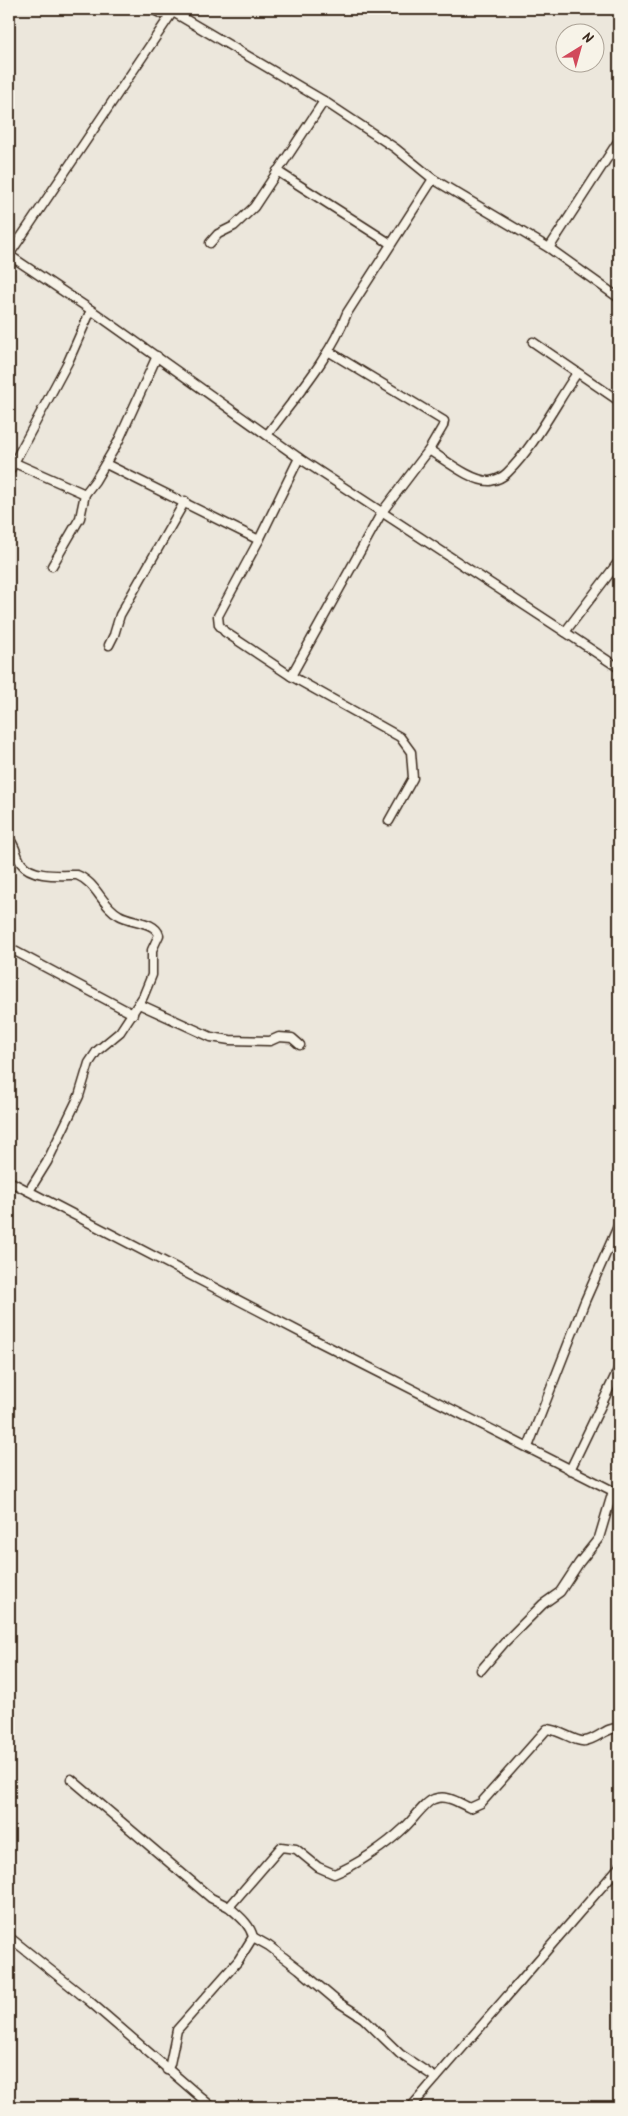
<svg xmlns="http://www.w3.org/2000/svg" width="628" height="2116" font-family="Kalam,sans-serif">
	<rect width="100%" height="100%" fill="#ece7dc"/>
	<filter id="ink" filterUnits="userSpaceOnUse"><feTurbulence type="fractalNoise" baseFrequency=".02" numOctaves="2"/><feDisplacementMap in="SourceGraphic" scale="10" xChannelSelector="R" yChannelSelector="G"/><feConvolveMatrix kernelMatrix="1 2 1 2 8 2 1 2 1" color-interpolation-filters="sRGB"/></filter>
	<g filter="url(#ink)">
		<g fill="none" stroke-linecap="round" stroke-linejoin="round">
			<g stroke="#3b2a1e" stroke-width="11">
				<g id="street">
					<path d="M 152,9 L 162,14 L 173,12 L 324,101 L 395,148 L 433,179 L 549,248 L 619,298"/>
					<path d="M 277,171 L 391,244"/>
					<path d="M 210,243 L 218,234 L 234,226 L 254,207 L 324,101"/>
					<path d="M 549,248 L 619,140"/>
					<path d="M 9,255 L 91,310 L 299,458 L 565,632 L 619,561"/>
					<path d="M 9,255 L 174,10"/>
					<path d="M 533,342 L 619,401"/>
					<path d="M 328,351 L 444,421 L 443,426 L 429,450 L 382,512 L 291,676 L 400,737 L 411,752 L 413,778 L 389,821"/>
					<path d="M 267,435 C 296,396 330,358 347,313 L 433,179"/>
					<path d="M 429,450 C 444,459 472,482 490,481 C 496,480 502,478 507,473 C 534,447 555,405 577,373"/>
					<path d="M 15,463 L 85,494"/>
					<path d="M 106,464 L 259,540"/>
					<path d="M 9,472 L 68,362 L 91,310"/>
					<path d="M 52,566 L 80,518 L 85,494 L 95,481 L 118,442 L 157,356"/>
					<path d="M 565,632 L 619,668"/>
					<path d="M 109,645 L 114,635 L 120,615 L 185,501"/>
					<path d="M 291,676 L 225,632 L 219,625 L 218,616 L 259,540 L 299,458"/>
					<path d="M 9,677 L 9,686"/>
					<path d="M 9,839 C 16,846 16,856 21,863 C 32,878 61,875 77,875 C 97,883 101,905 119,915 C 130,922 155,921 159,935 L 152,950 L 152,975 L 143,997 L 120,1032 L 97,1051 L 89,1063 L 79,1096 L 47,1162 L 29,1191"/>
					<path d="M 9,948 L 133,1014"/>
					<path d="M 139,1004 L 211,1037 L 230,1040 L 270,1041 L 279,1037 L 292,1038 L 300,1045"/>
					<path d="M 9,1181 L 319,1342 L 619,1494"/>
					<path d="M 528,1447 L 585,1301 L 619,1224"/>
					<path d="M 570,1470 L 619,1368"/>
					<path d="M 481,1670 L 505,1642 L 543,1604 L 560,1592 L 579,1563 L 599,1538 L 613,1491"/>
					<path d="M 71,1779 L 211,1898 L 229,1907 L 281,1847 L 296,1849 L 318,1867 L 334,1874 C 357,1865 386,1845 404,1828 C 412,1821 426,1801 434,1799 C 447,1794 459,1803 470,1808 L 481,1803 L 547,1729 C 560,1730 577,1743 585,1741 C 598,1739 606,1727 619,1728"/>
					<path d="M 9,1937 L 88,2000 L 212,2107"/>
					<path d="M 253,1937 L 269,1946 L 299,1969 L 338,2002 L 363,2018 L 400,2054 L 436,2078"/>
					<path d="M 167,2070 L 170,2064 L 177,2030 L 238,1961 L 253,1937 C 250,1924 239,1916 229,1907"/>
					<path d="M 411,2107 L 619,1867"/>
				</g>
			</g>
			<use href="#street" stroke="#f7f3e8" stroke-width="8"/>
		</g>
	</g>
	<rect width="628" height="2116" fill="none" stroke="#f7f3e8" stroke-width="30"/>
	<rect x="15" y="15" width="598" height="2086" fill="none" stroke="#3b2a1e" stroke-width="2" filter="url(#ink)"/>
	<g transform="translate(580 48) rotate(37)"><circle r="24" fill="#f7f3e8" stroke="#aca397"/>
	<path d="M0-4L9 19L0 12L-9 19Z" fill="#d1495b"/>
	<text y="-8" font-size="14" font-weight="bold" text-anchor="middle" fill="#3b2a1e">N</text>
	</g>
</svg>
